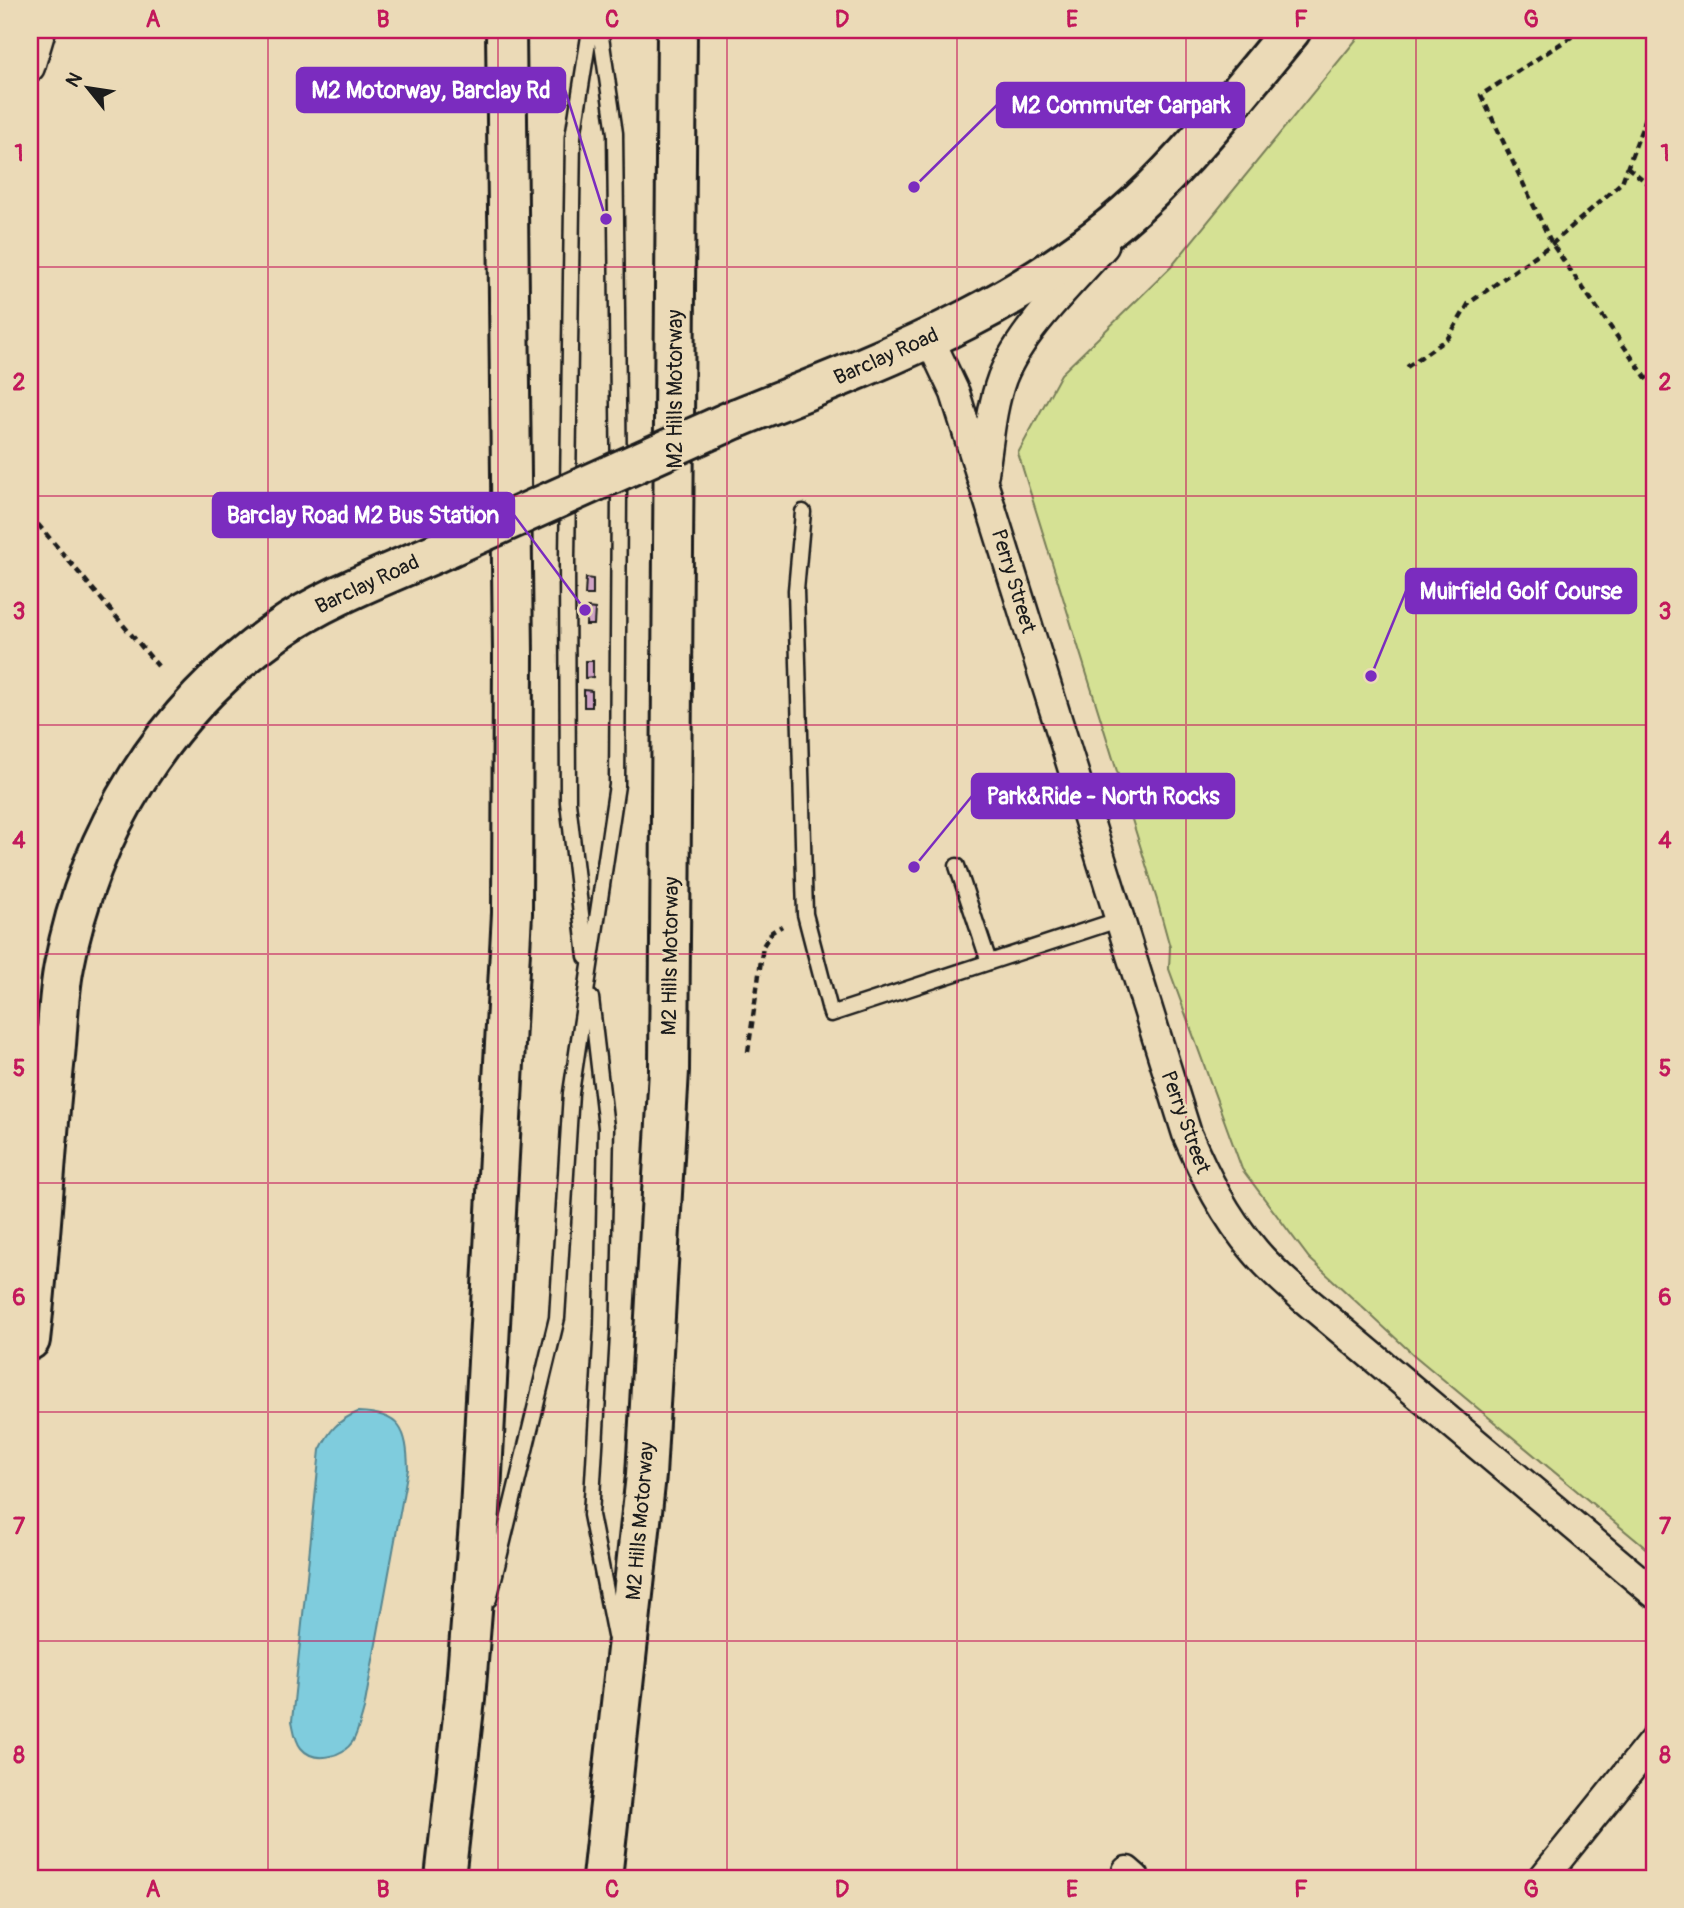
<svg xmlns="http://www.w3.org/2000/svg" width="1684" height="1908" font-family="Pangolin,sans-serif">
	<rect width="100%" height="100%" fill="#ebdab7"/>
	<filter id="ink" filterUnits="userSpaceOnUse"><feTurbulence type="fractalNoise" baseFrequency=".0143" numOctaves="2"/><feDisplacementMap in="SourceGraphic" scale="14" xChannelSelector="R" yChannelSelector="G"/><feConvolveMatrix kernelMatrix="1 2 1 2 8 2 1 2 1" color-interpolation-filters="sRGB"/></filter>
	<g filter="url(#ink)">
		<path fill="#d5e194" stroke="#787e58" stroke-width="2" d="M 1364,30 L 1654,30 L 1654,1555 L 1415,1356 L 1309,1258 L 1242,1169 L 1169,969 L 1170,947 L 1157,900 L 1018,453 L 1061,374 L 1171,267 Z"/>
		<path fill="#7fccdd" stroke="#578690" stroke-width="2" d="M 358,1412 C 401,1413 407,1430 408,1469 L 364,1709 C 361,1719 358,1732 353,1741 C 343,1757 314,1764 301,1748 C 295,1741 294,1730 292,1721 L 320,1450 C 329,1431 338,1420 358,1412 Z"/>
		<g fill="#d0a3c5" stroke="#1c1c1c" stroke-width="2">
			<path d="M 586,578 L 593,579 L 593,595 L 585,595 Z"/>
			<path d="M 587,608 L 595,609 L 594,625 L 586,625 Z"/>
			<path d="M 585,661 L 593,661 L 593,677 L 585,678 Z"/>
			<path d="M 584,690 L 592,691 L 592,707 L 584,707 Z"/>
		</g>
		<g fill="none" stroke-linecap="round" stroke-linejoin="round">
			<g stroke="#1c1c1c" stroke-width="19">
				<g id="service">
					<path d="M 803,512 L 796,590 L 805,914 L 831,1014 L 1121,919"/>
					<path d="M 957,866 L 989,962"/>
					<path d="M 586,957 L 568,802 L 567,559 L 573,137 L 590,30"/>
					<path d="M 591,998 L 606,1127 L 602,1327 L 591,1515 L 615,1636"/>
					<path d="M 489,1599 L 557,1318 L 571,1093 L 617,785 L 619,492 L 615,133 L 600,30"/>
				</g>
			</g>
			<g stroke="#1c1c1c" stroke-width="33">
				<g id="minor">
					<path d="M 30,67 L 41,30"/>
					<path d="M 929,338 L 955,393 L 1187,1134 C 1205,1176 1225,1216 1255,1251 C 1269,1268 1286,1282 1302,1297 L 1654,1593"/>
					<path d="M 984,473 C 989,441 991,408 1002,378 C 1021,330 1070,284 1104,246"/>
					<path d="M 1127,1871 L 1135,1878"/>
					<path d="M 1543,1878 L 1654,1740"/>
				</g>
			</g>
			<g stroke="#1c1c1c" stroke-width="44">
				<g id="secondary">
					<path d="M 737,418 C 884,360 1037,303 1152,190 C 1202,140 1247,84 1291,30"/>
					<path d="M 30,1340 C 41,1246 45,1150 55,1056 C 58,1026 58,996 64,966 C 89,832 164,710 277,631 C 327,596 391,573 447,548"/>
				</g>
			</g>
			<g stroke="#1c1c1c" stroke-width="44">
				<g id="motorway">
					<path d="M 445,1878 L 465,1699 L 480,1511 L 512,913 L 513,655 L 506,30"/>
					<path d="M 602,1878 L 646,1475 L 669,1070 L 677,30"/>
				</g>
			</g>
			<g stroke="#1c1c1c" stroke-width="4.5" stroke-dasharray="7 5" stroke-linecap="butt">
				<path d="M 1582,30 L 1481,95 L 1552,244 L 1654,389"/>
				<path d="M 1627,167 L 1654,188"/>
				<path d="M 1407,367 L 1448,338 L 1469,303 L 1552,244 L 1622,182 L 1654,96"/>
				<path d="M 30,515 L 158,666"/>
				<path d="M 748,1052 L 763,946 L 772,932 L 782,926"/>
			</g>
			<use href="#service" stroke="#ebdab7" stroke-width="14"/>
			<use href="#minor" stroke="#ebdab7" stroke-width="28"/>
			<use href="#secondary" stroke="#ebdab7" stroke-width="38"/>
			<use href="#motorway" stroke="#ebdab7" stroke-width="38"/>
			<g stroke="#1c1c1c" stroke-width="44" stroke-linecap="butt">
				<path id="secondary-bridge" d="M 447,548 L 737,418"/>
			</g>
			<use href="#secondary-bridge" stroke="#ebdab7" stroke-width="38"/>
		</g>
	</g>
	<path fill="none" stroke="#c2185b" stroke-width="2" stroke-opacity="0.55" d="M 268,30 L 268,1878M 498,30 L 498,1878M 727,30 L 727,1878M 957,30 L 957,1878M 1186,30 L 1186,1878M 1416,30 L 1416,1878M 30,267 L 1654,267M 30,496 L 1654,496M 30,725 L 1654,725M 30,954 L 1654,954M 30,1183 L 1654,1183M 30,1412 L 1654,1412M 30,1641 L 1654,1641"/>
	<g text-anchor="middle" stroke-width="5" stroke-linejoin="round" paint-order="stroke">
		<g font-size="21" fill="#1c1c1c" stroke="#ebdab7">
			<text transform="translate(886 356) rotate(-24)" y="7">Barclay Road</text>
			<text transform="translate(675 389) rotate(-90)" y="7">M2 Hills Motorway</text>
			<text transform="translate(1014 581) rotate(73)" y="7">Perry Street</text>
			<text transform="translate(367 584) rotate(-25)" y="7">Barclay Road</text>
			<text transform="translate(670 956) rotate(-89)" y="7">M2 Hills Motorway</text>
			<text transform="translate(1186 1122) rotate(70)" y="7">Perry Street</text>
			<text transform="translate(640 1521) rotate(-85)" y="7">M2 Hills Motorway</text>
		</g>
	</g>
	<path fill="none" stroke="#7b2cbf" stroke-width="2.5" d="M606 219L565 90M914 187L997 105M585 610L514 515M1371 676L1406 591M914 867L972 796"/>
	<g fill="#7b2cbf" stroke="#ebdab7" stroke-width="2.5">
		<circle cx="606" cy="219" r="7"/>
		<circle cx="914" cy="187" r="7"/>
		<circle cx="585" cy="610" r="7"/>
		<circle cx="1371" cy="676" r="7"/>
		<circle cx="914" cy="867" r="7"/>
	</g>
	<g fill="#7b2cbf" stroke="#7b2cbf" stroke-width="2.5">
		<rect x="297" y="68" width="268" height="44" rx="7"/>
		<rect x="997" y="83" width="247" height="44" rx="7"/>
		<rect x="213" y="493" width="301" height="44" rx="7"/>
		<rect x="1406" y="569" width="230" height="44" rx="7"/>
		<rect x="972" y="774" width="262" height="44" rx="7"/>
	</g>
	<g font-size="23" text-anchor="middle" font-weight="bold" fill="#fff">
		<text x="431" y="98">M2 Motorway, Barclay Rd</text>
		<text x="1121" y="113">M2 Commuter Carpark</text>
		<text x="363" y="523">Barclay Road M2 Bus Station</text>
		<text x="1521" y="599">Muirfield Golf Course</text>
		<text x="1103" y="804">Park&amp;Ride - North Rocks</text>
	</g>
	<rect width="1684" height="1908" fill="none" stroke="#ebdab7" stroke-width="77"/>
	<g transform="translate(88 88) rotate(300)" stroke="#ebdab7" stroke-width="5" paint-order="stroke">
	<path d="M0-5L12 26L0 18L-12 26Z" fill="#1c1c1c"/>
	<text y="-10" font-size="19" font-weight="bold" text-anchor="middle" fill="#1c1c1c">N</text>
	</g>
	<rect x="38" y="38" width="1608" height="1832" fill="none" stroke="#c2185b" stroke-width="2.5"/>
	<g font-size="23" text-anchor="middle" font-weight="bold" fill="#c2185b">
		<text x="153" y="27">A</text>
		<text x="383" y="27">B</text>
		<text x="612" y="27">C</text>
		<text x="842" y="27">D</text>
		<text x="1072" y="27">E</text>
		<text x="1301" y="27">F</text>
		<text x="1531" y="27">G</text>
		<text x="19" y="161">1</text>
		<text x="1665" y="161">1</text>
		<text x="19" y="390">2</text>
		<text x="1665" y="390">2</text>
		<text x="19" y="619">3</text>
		<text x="1665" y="619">3</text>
		<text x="19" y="848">4</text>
		<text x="1665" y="848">4</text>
		<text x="19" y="1076">5</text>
		<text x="1665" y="1076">5</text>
		<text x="19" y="1305">6</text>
		<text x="1665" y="1305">6</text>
		<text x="19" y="1534">7</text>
		<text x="1665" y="1534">7</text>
		<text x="19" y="1763">8</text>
		<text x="1665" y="1763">8</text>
		<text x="153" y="1897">A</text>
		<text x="383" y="1897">B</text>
		<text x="612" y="1897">C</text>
		<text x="842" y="1897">D</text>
		<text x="1072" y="1897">E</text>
		<text x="1301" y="1897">F</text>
		<text x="1531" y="1897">G</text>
	</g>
</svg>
